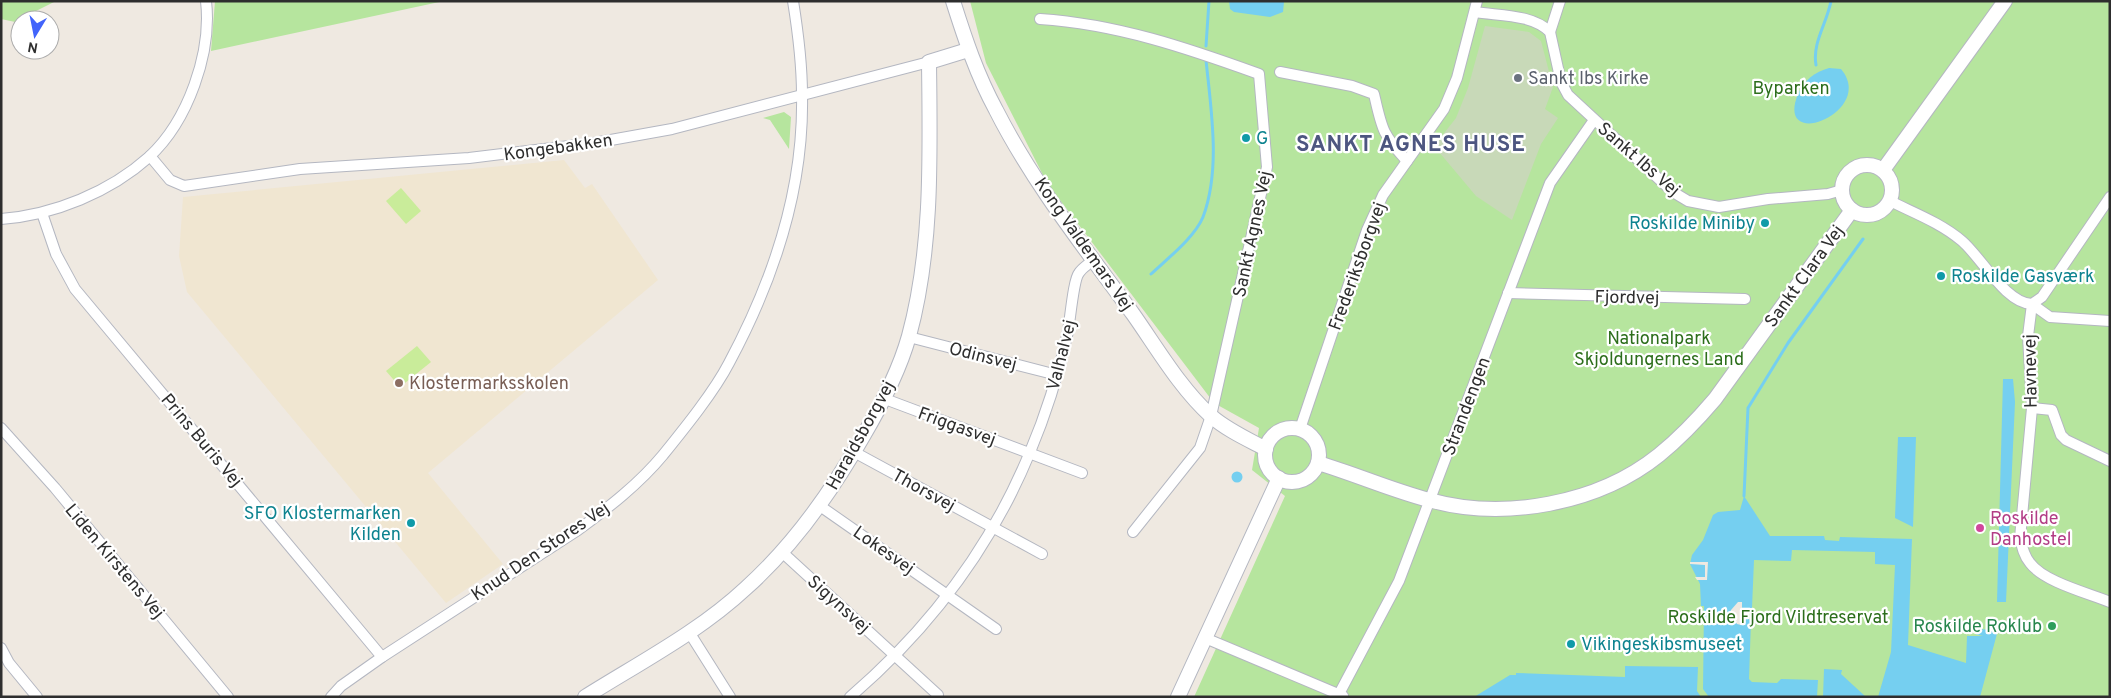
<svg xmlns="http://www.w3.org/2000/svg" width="2111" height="698" font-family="Overpass,sans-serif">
	<rect width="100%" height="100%" fill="#efe9e1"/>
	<path fill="#f0e6d1" d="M 564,160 L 585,188 L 592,184 L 658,280 L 428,473 L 503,564 L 446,603 L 187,292 L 179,256 L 183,197 Z"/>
	<g fill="#b6e59e">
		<path d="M 1,1 L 56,1 L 24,17 L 20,23 L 1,19 Z"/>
		<path d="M 215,1 L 444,1 L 211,51 Z"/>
		<path d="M 970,1 L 2110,1 L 2110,697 L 1194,697 L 1285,496 L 1252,470 L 1259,428 L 1214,403 L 1047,183 L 986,63 Z"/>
		<path d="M 784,112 L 791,117 L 789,149 L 770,120 L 763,118 Z"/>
	</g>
	<path fill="#c8d9b8" d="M 1485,26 L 1529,32 L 1541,41 L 1553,87 L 1545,109 L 1558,118 L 1541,144 L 1512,220 L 1476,196 L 1434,146 L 1456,118 L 1468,88 Z"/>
	<g fill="#c9ec9a">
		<path d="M 401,188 L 421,211 L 406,224 L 386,201 Z"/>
		<path d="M 417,346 L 431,362 L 400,387 L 386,371 Z"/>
	</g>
	<g fill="#75cff0">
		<path d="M 1229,1 L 1284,1 L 1284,2 L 1283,12 L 1270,17 L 1234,12 L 1230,9 Z"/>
		<path d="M 1829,68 L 1841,69 C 1877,112 1774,153 1798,94 C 1804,80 1815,72 1829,68 Z"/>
		<path d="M 2003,379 L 2013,379 L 2015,402 L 2006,602 L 1997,602 Z"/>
		<path d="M 1898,437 L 1916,437 L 1913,527 L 1895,518 Z"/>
		<circle cx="1237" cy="477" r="5.5"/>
		<path d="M 1744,496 L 1770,536 L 1824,536 L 1825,540 L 1839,541 L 1840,537 L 1912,539 L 1908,645 L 1966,663 L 1967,636 L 1983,636 L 1975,634 L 1976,629 L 1998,630 L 1980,697 L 1878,697 L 1891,652 L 1895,565 L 1875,564 L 1875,552 L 1792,550 L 1791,561 L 1754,560 L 1752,608 L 1749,608 L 1748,619 L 1751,620 L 1749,679 L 1752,682 L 1777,683 L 1781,679 L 1818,680 L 1817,697 L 1709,697 L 1703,689 L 1704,606 L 1701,606 L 1700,584 L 1690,564 L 1692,555 L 1703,540 L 1713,515 L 1718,512 L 1740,510 Z"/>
		<path d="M 1625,666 L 1698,667 L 1697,691 L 1701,697 L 1474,697 L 1510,675 L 1516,675 L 1516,673 L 1625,677 Z"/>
		<path d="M 1824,669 L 1842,670 L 1841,674 L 1866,697 L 1823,697 Z"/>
	</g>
	<g fill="#efe9e1">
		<path d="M 1690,562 L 1708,562 L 1707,580 L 1697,580 L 1695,577 L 1705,577 L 1705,565 L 1690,564 Z"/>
		<path d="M 1738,602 L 1742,602 L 1742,611 L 1749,611 L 1748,616 L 1741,616 L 1741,625 L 1737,624 L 1731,616 L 1731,610 Z"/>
	</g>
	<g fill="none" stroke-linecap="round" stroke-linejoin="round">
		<g stroke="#75cff0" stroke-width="3">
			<path d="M 1206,46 L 1209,1"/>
			<path d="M 1816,65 C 1812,43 1827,23 1831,1"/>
			<path d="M 1151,274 C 1167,259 1195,237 1203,217 C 1221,169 1211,110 1206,60"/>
			<path d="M 1744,496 L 1748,408 L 1788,343 L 1863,239"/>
		</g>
		<g stroke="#b4b7c1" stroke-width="12">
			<g id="street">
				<path d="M 1475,12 C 1500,16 1532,14 1550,32 L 1561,82 L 1568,95 L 1673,192 L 1688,201 L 1719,207 L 1768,199 L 1828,194 L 1842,190"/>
				<path d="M 1040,19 C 1117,24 1187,48 1259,74 L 1267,167 L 1211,416 L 1200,448 L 1133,532"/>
				<path d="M 1550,32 L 1560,1"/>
				<path d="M 1280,72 L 1352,86 L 1374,94 C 1382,129 1382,134 1407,161"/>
				<path d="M 150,156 L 170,180 L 184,186 L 300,169 L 469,158 L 594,143 L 672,129 L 929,62"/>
				<path d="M 1890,201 C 1914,213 1941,223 1962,241 C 1981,257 2006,304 2032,304"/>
				<path d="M 42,213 L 56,254 L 75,289 L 382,657"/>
				<path d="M 1,219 C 54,215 110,192 149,157 C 188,121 212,53 206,1"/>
				<path d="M 1508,293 L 1745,299"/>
				<path d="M 2032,304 L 2028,336 L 2032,408 L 2020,538 C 2022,547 2024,556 2030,563 C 2044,582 2088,593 2110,602"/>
				<path d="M 2032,304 L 2042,297 L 2110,197"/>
				<path d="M 2032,304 L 2050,317 L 2110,321"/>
				<path d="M 909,337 L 1057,375"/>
				<path d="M 885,399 L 1082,473"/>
				<path d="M 2032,408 L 2052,410 L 2061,435 L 2066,440 L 2110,461"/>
				<path d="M 1,428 L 55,488 L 228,697"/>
				<path d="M 1300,429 L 1367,230 L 1383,195 L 1444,109 L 1457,78 L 1477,1"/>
				<path d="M 854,452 L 1042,554"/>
				<path d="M 820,506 L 996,629"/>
				<path d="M 783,553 L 938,695"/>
				<path d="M 689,632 L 730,697"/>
				<path d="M 1205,638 L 1343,696"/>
				<path d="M 1,648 L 9,663 L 37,697"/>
				<path d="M 1339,694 L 1399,581 L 1550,183 L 1594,120"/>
				<path d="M 331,697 L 341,686 L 382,657 L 578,530 C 608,508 639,484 663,455 C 684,429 714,392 729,363 C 773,281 804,189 802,95 C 802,64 798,32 793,1"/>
				<path d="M 850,697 C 928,630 991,547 1030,452 C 1046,414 1058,376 1067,336 C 1070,324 1073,280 1079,273 C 1082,268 1089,264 1093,260"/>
			</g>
		</g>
		<g stroke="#b4b7c1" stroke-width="16">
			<g id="secondary">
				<path d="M 953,1 C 965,39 977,75 996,110 C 1033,183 1085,248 1133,314 C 1157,348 1180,388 1211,416 C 1227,430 1247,439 1266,449"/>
				<circle cx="1867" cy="190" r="25"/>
				<path d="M 1883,170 L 2005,1"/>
				<circle cx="1292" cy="455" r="27"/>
				<path d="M 1318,463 C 1355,474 1391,490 1429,500 C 1504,521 1598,504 1659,455 C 1680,438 1698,419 1715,399 L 1852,210"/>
				<path d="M 585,697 C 639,663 699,632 746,588 C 794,545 830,494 862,438 C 881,406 899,372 909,336 C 933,248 930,153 929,62 L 968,50"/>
				<path d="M 1178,697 L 1279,478"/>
			</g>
		</g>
		<use href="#street" stroke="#fff" stroke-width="10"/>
		<use href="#secondary" stroke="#fff" stroke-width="14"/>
	</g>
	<circle fill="#6b7280" stroke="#fff" stroke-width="2" cx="1518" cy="78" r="5"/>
	<g fill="#0f9aa8" stroke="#fff" stroke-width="2">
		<circle cx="1246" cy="138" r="5"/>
		<circle cx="1765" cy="223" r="5"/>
		<circle cx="1941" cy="276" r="5"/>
		<circle cx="411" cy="523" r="5"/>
		<circle cx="1571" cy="644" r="5"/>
	</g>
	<circle fill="#8d6e63" stroke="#fff" stroke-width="2" cx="399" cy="383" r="5"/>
	<circle fill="#d1479c" stroke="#fff" stroke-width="2" cx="1980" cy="528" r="5"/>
	<circle fill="#2e9e5b" stroke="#fff" stroke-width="2" cx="2052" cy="626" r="5"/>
	<g text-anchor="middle" stroke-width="4.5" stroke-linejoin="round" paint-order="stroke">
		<g font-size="18" fill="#5b616d" stroke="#fff" text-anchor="start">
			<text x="1528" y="84">Sankt Ibs Kirke</text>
		</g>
		<g font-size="18" fill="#2c6e1b" stroke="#fff">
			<text x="1791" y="94">Byparken</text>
			<text x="1659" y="344">Nationalpark<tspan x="1659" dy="21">Skjoldungernes Land</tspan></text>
			<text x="1778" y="623">Roskilde Fjord Vildtreservat</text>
		</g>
		<g font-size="18" fill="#0d838f" stroke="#fff" text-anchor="start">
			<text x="1256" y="144">G</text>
			<text x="1755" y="229" text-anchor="end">Roskilde Miniby</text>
			<text x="1951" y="282">Roskilde Gasværk</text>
			<text x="401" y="519" text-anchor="end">SFO Klostermarken<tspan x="401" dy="21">Kilden</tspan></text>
			<text x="1581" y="650">Vikingeskibsmuseet</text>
		</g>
		<g font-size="18" fill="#2e2e2e" stroke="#fff">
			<text transform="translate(558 147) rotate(-8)" y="6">Kongebakken</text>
			<text transform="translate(1639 159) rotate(41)" y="6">Sankt Ibs Vej</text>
			<text transform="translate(1252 234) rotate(-78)" y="6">Sankt Agnes Vej</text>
			<text transform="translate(1084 244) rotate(55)" y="6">Kong Valdemars Vej</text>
			<text transform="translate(1357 266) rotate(-70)" y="6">Frederiksborgvej</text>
			<text transform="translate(1804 276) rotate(-54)" y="6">Sankt Clara Vej</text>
			<text transform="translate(1627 297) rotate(1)" y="6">Fjordvej</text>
			<text transform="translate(1061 355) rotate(-76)" y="6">Valhalvej</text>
			<text transform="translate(983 356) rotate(14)" y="6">Odinsvej</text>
			<text transform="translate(2030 371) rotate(-91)" y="6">Havnevej</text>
			<text transform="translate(1466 406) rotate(-69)" y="6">Strandengen</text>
			<text transform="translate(957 426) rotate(20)" y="6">Friggasvej</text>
			<text transform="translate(860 435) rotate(-61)" y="6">Haraldsborgvej</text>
			<text transform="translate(202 440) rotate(50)" y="6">Prins Buris Vej</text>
			<text transform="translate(924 490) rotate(29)" y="6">Thorsvej</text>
			<text transform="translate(884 550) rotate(35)" y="6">Lokesvej</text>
			<text transform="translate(540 551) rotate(-34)" y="6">Knud Den Stores Vej</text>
			<text transform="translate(115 561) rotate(50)" y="6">Liden Kirstens Vej</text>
			<text transform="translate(839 604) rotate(42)" y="6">Sigynsvej</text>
		</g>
		<g font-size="18" fill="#785e54" stroke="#fff" text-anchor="start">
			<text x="409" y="389">Klostermarksskolen</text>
		</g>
		<g font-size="18" fill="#b23c85" stroke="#fff" text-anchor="start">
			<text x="1990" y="524">Roskilde<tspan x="1990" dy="21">Danhostel</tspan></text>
		</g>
		<g font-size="18" fill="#27864d" stroke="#fff" text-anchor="end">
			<text x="2042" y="632">Roskilde Roklub</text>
		</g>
		<g font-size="22" font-weight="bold" letter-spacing="1" fill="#4d5680" stroke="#fff">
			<text x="1411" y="151">SANKT AGNES HUSE</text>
		</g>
	</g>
	<rect width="2111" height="698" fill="none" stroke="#2e2e2e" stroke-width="5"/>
	<g transform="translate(35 35) rotate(190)"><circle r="24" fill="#ffffff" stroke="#ababab"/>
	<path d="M0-4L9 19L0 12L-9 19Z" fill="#4264fb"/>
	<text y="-8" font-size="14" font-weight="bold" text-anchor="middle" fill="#2e2e2e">N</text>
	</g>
</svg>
